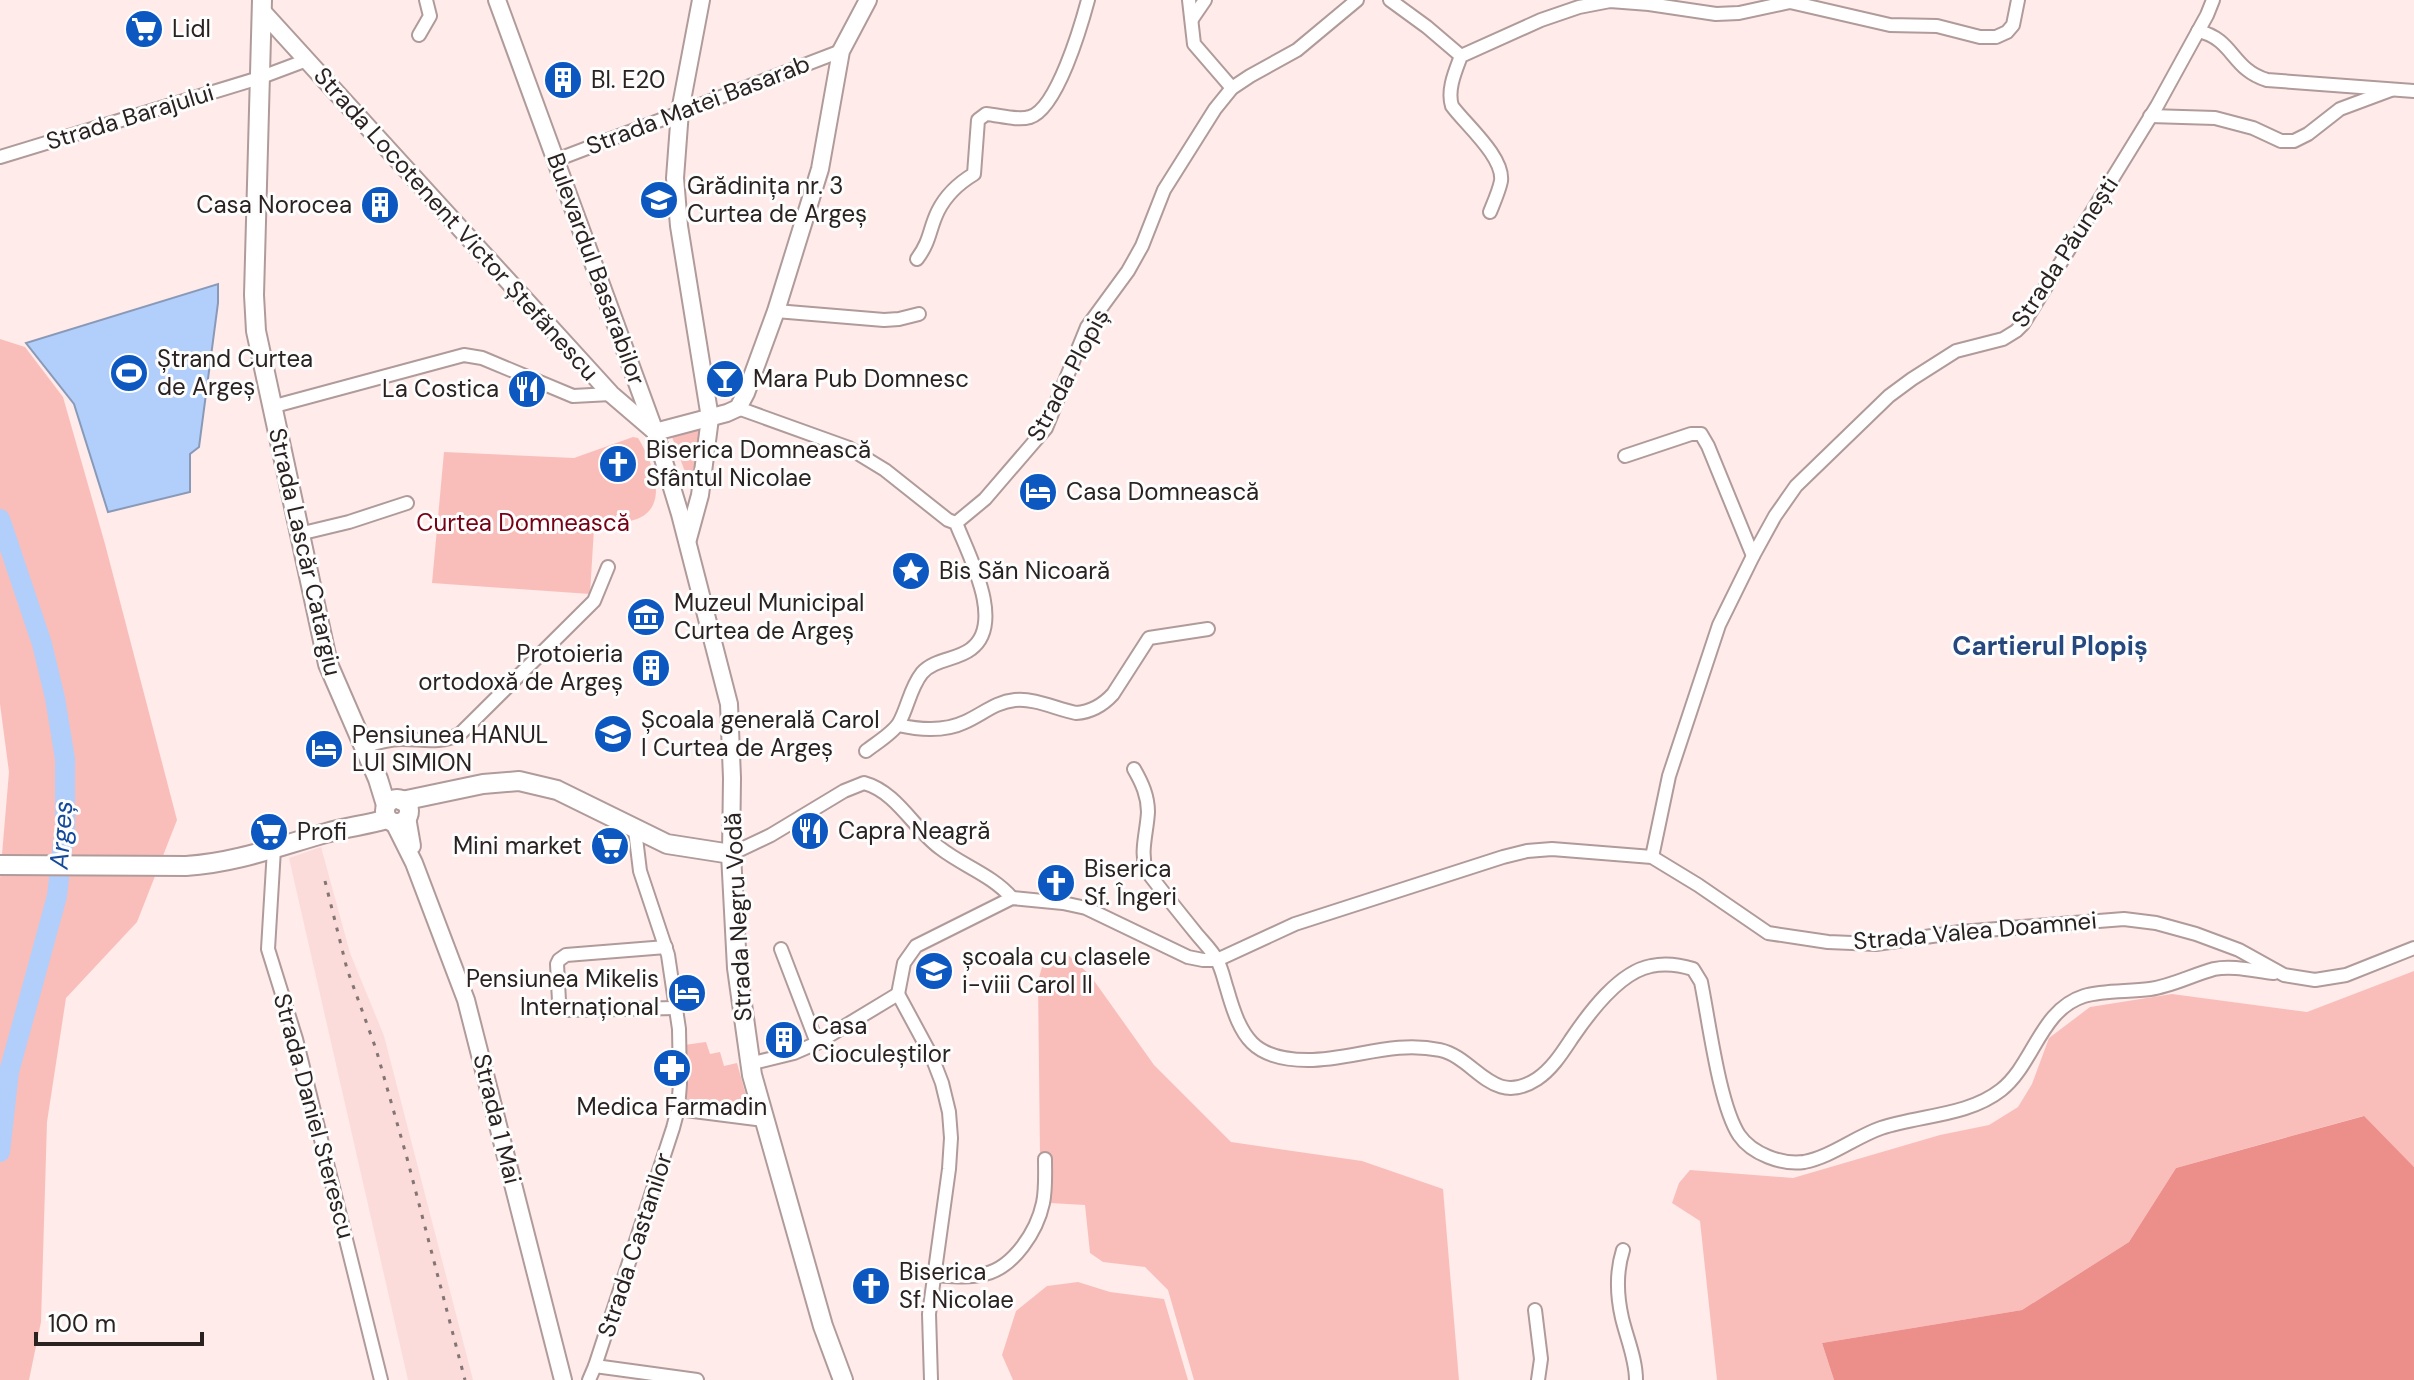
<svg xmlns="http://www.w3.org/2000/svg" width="2414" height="1380" font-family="'DM Sans',sans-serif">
	<rect width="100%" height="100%" fill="#feebea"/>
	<path fill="#fbdcda" d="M 321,847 L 350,953 L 384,1036 L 473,1380 L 408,1380 L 289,858 Z"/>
	<g fill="#fabeba">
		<path d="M 0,339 L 25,347 L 63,397 L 105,544 L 177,820 L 137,922 L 66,998 L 47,1122 L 41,1322 L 29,1380 L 0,1380 L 0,878 L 9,772 L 0,704 Z"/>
		<path d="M 703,429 L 693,493 L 672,437 Z"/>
		<path d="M 633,437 L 638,438 C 653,462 673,512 630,521 L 627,513 L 616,515 L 616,522 L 594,528 L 590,594 L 432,583 L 444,452 L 574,458 Z"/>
		<path d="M 1067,954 L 1090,975 L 1154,1065 L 1231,1142 L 1362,1161 L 1443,1189 L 1459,1380 L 1194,1380 L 1168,1290 L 1145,1267 L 1103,1262 L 1090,1253 L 1085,1205 L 1050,1203 L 1051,1155 L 1040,1155 L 1038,981 L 1042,967 L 1050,956 Z"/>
		<path d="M 2414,971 L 2414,1167 L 2363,1116 L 2176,1168 L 2129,1242 L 2022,1310 L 1822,1343 L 1834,1380 L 1717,1380 L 1700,1221 L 1672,1203 L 1679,1183 L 1690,1170 L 1793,1178 L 1940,1135 L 1989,1125 L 2018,1107 L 2032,1084 L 2049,1038 L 2090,1007 L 2172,994 L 2307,1012 Z"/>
		<path d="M 706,1042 L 710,1054 L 720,1052 L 724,1066 L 737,1063 L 750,1110 L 682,1105 L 684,1045 Z"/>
		<path d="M 1078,1282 L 1110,1292 L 1164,1299 L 1188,1380 L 1013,1380 L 1002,1355 L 1016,1311 L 1047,1286 Z"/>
	</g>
	<path fill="#ec8e8a" d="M 2364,1116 L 2414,1167 L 2414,1380 L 1834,1380 L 1822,1343 L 2022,1310 L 2129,1242 L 2176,1168 Z"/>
	<path fill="#b2cefa" stroke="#899ab9" stroke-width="2" d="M 218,284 L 218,303 L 199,447 L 190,454 L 190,492 L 108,512 L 74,404 L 26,343 Z"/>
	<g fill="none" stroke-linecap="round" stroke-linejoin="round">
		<path stroke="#b2cefa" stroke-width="20" d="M 0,519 L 42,644 L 55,698 L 65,759 L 65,826 L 57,896 L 9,1072 L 0,1152"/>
		<g stroke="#b09b9a" stroke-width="16">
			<g id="street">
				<path d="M 1189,0 L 1194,44 L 1232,88"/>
				<path d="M 1390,0 L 1427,27 L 1461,56"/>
				<path d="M 1192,19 L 1205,0"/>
				<path d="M 2198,31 C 2234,39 2231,69 2267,80 L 2414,91"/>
				<path d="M 419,35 L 430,16 L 426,0"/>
				<path d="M 2150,116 L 2215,118 L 2253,128 L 2281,141 L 2294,141 L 2308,134 L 2340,109 L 2391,90"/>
				<path d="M 0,157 L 259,78 L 307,60"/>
				<path d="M 556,160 L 841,51"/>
				<path d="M 1490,212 C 1494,202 1499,191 1501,181 C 1504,157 1466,125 1452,106 C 1447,90 1455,72 1461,56 L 1541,20 L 1579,7 L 1610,1 L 1649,4 L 1716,14 L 1739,13 L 1790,2 L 1890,25 L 1937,26 L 1980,37 L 1996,37 L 2007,32 L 2013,25 L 2018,0"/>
				<path d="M 917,259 C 931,240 929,229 938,211 C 946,195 959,183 974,174 L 978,120 L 986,114 C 999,115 1017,121 1030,117 C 1057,109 1081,26 1088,0"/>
				<path d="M 776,311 L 884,320 L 899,319 L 919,314"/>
				<path d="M 271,407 L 464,355 L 482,358 L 573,396 L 611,394"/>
				<path d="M 738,408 L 849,448 L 885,470 L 948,520 L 956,523 C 968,554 1006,623 971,649 C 957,660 934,659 922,673 C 910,688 908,707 899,723 C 892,734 876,743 866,751"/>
				<path d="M 1625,456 L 1691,434 L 1701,434 L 1708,446 L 1753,556"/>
				<path d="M 956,523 L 985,499 L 1046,428 L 1087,327 L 1128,271 L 1142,246 L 1164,190 L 1215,109 L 1232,88 L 1250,76 L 1297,50 L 1357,0"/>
				<path d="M 299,534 L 349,522 L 407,503"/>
				<path d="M 898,725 C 920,730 944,732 965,722 C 983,714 995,702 1015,700 C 1035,698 1056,709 1076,713 C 1091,712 1103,705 1113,694 L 1149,638 L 1208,629"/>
				<path d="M 363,747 C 375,743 388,739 402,739 C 422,739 440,744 460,734 L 594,601 L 608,567"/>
				<path d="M 1134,769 C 1142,783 1148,796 1148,812 C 1147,832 1140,851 1146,870 C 1162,891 1178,911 1195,932 C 1202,941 1212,950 1217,960 C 1222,969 1224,980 1227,989 C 1241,1038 1253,1060 1308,1060 C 1353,1060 1392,1040 1440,1050 C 1476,1058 1492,1108 1537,1079 C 1552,1069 1562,1053 1572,1038 C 1589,1013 1619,972 1651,966 C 1665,963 1680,965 1693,969 L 1701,982 C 1709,1021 1719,1104 1739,1135 C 1752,1154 1782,1165 1804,1162 C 1831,1157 1855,1137 1881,1128 C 1920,1115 1968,1116 2001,1090 C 2034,1064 2040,1010 2084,996 C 2104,990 2129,992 2150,989 C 2172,986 2192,975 2214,969 C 2233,965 2255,971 2274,973"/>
				<path d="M 274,849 L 268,949 L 296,1039 L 381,1380"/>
				<path d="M 731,854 L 771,835 L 844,791 L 864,783 C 897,792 914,829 940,848 C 963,866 992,875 1012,898"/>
				<path d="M 1652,857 L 1669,776 L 1719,625 L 1753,556 L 1775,516 L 1796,486 L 1889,396 L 1912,379 L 1956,351 L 2003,339 L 2016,331 L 2023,324 L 2157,106 L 2207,15 L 2213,0"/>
				<path d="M 666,947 L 566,955 L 559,960 L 557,964 L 559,1001 L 563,1009 L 567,1010 L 677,1008"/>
				<path d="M 781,949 L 817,1043"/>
				<path d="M 898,994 L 904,963 L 916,946 L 1012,898 L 1063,903 L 1086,908 L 1188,957 L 1203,960 L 1217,960 L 1295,924 L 1503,857 L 1527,851 L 1552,849 L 1652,857 L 1698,885 L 1768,933 L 1828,942 L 1876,944 L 1960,932 L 2124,919 L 2156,923 L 2196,934 L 2239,950 L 2284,975 L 2315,980 L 2346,975 L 2414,948"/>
				<path d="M 898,994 L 932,1057 L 942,1083 L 949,1112 L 951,1138 L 949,1169 L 929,1314 L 931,1380"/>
				<path d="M 749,1064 L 794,1053 L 817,1043 L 898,994"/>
				<path d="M 678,1109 L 764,1120"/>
				<path d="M 1623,1250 C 1616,1272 1617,1296 1622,1318 C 1627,1339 1636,1359 1636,1380"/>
				<path d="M 935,1275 C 951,1276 969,1278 985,1274 C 1014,1267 1037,1231 1043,1203 C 1046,1189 1045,1173 1045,1159"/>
				<path d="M 1535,1310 L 1541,1359 L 1538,1380"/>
				<path d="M 595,1366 L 697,1380"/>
				<path d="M 589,1380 L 595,1366 L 673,1128 L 678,1109 L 680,1084 L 679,1029 L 668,955 L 640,871 L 635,830"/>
			</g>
		</g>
		<g stroke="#b09b9a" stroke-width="20">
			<g id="secondary">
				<path d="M 497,0 L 655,432 L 680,514 L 729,704 L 732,778 L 731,854"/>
				<path d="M 262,11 L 611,394 L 653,430"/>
				<path d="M 655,432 L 727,413 L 738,408 L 746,393 L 776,311 L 820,169 L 841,51 L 868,0"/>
				<path d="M 688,539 L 700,495 L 710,418 L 679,226 L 675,178 L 680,111 L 701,0"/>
				<path d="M 407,817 L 412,846"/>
				<path d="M 394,823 L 414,863 L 466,1000 L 563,1380"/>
			</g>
		</g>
		<g stroke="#b09b9a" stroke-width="22">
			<g id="primary">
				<path d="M 262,0 L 254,295 L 256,331 L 328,664 L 378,779 L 386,805"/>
				<circle cx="397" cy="811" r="12"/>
				<path d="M 402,801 L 483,784 L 519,781 L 557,790 L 667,844 L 731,854 L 737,968 L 752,1075 L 823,1326 L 843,1380"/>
				<path d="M 0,865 L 186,866 C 236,863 279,846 326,833 C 347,827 367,825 387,819"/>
			</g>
		</g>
		<use href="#street" stroke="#fff" stroke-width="12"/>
		<use href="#secondary" stroke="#fff" stroke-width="16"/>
		<use href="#primary" stroke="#fff" stroke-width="18"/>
		<path stroke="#827574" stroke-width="3" stroke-dasharray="4 8" stroke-linecap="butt" d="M 325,881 L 347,969 L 376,1049 L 407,1158 L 465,1380"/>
	</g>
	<defs>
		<g id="supermarket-disc" transform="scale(2)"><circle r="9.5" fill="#0d57c1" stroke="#fdfdfd"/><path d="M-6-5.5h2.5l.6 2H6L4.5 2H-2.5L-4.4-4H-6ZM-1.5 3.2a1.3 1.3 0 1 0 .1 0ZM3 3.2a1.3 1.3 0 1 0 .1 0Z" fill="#fff"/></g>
		<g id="building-disc" transform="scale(2)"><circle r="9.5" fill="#0d57c1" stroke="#fdfdfd"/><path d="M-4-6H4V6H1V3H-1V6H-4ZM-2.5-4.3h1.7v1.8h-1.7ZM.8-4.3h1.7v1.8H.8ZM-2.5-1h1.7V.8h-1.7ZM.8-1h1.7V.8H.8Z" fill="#fff"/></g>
		<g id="school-disc" transform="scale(2)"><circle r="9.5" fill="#0d57c1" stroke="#fdfdfd"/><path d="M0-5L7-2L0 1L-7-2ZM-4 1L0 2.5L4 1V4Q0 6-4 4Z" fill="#fff"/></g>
		<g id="stadium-disc" transform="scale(2)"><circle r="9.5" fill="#0d57c1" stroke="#fdfdfd"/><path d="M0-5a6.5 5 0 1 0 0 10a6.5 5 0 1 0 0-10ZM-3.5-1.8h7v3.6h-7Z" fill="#fff"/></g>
		<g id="bar-disc" transform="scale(2)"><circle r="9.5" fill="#0d57c1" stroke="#fdfdfd"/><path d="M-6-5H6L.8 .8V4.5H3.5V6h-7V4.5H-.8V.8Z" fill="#fff"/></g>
		<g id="restaurant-disc" transform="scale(2)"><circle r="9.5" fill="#0d57c1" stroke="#fdfdfd"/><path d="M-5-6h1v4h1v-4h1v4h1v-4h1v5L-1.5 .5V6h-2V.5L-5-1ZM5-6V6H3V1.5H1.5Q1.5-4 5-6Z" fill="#fff"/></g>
		<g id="church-disc" transform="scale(2)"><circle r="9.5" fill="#0d57c1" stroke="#fdfdfd"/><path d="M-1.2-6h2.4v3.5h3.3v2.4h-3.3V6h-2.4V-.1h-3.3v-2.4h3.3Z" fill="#fff"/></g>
		<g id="hotel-disc" transform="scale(2)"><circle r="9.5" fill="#0d57c1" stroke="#fdfdfd"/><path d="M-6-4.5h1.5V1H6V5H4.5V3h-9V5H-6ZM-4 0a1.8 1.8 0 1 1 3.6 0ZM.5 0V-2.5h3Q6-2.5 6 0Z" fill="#fff"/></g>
		<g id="sight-disc" transform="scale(2)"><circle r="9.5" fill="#0d57c1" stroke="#fdfdfd"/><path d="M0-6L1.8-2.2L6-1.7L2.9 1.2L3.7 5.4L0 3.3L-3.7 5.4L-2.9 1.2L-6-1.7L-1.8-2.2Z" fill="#fff"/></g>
		<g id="museum-disc" transform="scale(2)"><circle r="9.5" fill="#0d57c1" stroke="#fdfdfd"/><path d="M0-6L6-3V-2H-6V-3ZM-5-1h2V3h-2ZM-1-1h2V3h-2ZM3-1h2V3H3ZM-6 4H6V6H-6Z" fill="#fff"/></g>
		<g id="pharmacy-disc" transform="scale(2)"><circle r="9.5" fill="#0d57c1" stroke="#fdfdfd"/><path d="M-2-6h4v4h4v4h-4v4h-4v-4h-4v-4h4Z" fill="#fff"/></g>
	</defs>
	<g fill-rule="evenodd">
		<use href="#supermarket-disc" x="144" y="29"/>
		<use href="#building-disc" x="563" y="80"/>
		<use href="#school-disc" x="659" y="200"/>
		<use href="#building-disc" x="380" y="205"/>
		<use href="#stadium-disc" x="129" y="373"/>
		<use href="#bar-disc" x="725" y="379"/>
		<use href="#restaurant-disc" x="527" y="389"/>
		<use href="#church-disc" x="618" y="464"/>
		<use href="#hotel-disc" x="1038" y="492"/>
		<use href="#sight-disc" x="911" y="571"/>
		<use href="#museum-disc" x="646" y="617"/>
		<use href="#building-disc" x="651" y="668"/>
		<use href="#school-disc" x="613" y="734"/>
		<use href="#hotel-disc" x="324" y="749"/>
		<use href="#restaurant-disc" x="810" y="831"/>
		<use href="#supermarket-disc" x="269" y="832"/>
		<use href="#supermarket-disc" x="610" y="846"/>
		<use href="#church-disc" x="1056" y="883"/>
		<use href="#school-disc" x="934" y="971"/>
		<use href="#hotel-disc" x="687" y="993"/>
		<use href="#building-disc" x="784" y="1040"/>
		<use href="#pharmacy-disc" x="672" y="1068"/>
		<use href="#church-disc" x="871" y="1286"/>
	</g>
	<g text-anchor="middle" stroke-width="6" stroke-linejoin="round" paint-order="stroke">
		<g font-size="24" fill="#2a2221" stroke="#fdfdfd" text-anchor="start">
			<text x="172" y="37">Lidl</text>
			<text x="591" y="88">Bl. E20</text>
			<text x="687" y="194">Grădinița nr. 3<tspan x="687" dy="28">Curtea de Argeș</tspan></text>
			<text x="352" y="213" text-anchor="end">Casa Norocea</text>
			<text x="157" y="367">Ștrand Curtea<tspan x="157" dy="28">de Argeș</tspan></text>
			<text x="753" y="387">Mara Pub Domnesc</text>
			<text x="499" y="397" text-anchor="end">La Costica</text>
			<text x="646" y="458">Biserica Domnească<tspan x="646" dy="28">Sfântul Nicolae</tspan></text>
			<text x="1066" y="500">Casa Domnească</text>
			<text x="939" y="579">Bis Săn Nicoară</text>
			<text x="674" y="611">Muzeul Municipal<tspan x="674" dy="28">Curtea de Argeș</tspan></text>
			<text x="623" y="662" text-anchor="end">Protoieria<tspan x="623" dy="28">ortodoxă de Argeș</tspan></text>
			<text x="641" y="728">Școala generală Carol<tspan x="641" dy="28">I Curtea de Argeș</tspan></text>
			<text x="352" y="743">Pensiunea HANUL<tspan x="352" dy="28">LUI SIMION</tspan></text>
			<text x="838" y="839">Capra Neagră</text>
			<text x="297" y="840">Profi</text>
			<text x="582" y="854" text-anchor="end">Mini market</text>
			<text x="1084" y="877">Biserica<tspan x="1084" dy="28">Sf. Îngeri</tspan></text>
			<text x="962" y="965">școala cu clasele<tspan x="962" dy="28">i-viii Carol II</tspan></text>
			<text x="659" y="987" text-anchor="end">Pensiunea Mikelis<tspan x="659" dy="28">Internațional</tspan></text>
			<text x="812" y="1034">Casa<tspan x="812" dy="28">Cioculeștilor</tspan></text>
			<text x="672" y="1115" text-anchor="middle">Medica Farmadin</text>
			<text x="899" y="1280">Biserica<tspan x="899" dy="28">Sf. Nicolae</tspan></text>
		</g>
		<g font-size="24" fill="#2a2221" stroke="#fdfdfd">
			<text transform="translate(698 105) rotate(-21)" y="8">Strada Matei Basarab</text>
			<text transform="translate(130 117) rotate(-17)" y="8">Strada Barajului</text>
			<text transform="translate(456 224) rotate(48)" y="8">Strada Locotenent Victor Ștefănescu</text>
			<text transform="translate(2065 252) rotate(-57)" y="8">Strada Păunești</text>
			<text transform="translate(596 269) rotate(70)" y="8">Bulevardul Basarabilor</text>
			<text transform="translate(1068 375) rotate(-62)" y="8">Strada Plopiș</text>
			<text transform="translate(305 552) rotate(77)" y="8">Strada Lascăr Catargiu</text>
			<text transform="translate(738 917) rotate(-93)" y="8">Strada Negru Vodă</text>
			<text transform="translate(1975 931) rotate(-5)" y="8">Strada Valea Doamnei</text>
			<text transform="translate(314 1116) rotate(75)" y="8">Strada Daniel Sterescu</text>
			<text transform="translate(497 1119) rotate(76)" y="8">Strada 1 Mai</text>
			<text transform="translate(635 1245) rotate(-72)" y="8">Strada Castanilor</text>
		</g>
		<g font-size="24" fill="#770015" stroke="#fdfdfd">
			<text x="523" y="531">Curtea Domnească</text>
		</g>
		<g font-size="26" font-weight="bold" fill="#26487e" stroke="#fdfdfd">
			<text x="2050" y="655">Cartierul Plopiș</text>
		</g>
		<g font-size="26" font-style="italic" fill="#13499b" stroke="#fdfdfd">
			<text transform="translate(61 835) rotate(-86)" y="9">Argeș</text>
		</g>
	</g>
	<path d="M36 1332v12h166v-12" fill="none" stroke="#2a2221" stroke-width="4"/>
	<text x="48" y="1332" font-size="24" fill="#2a2221" stroke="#fdfdfd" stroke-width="6" paint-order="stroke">100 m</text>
</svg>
